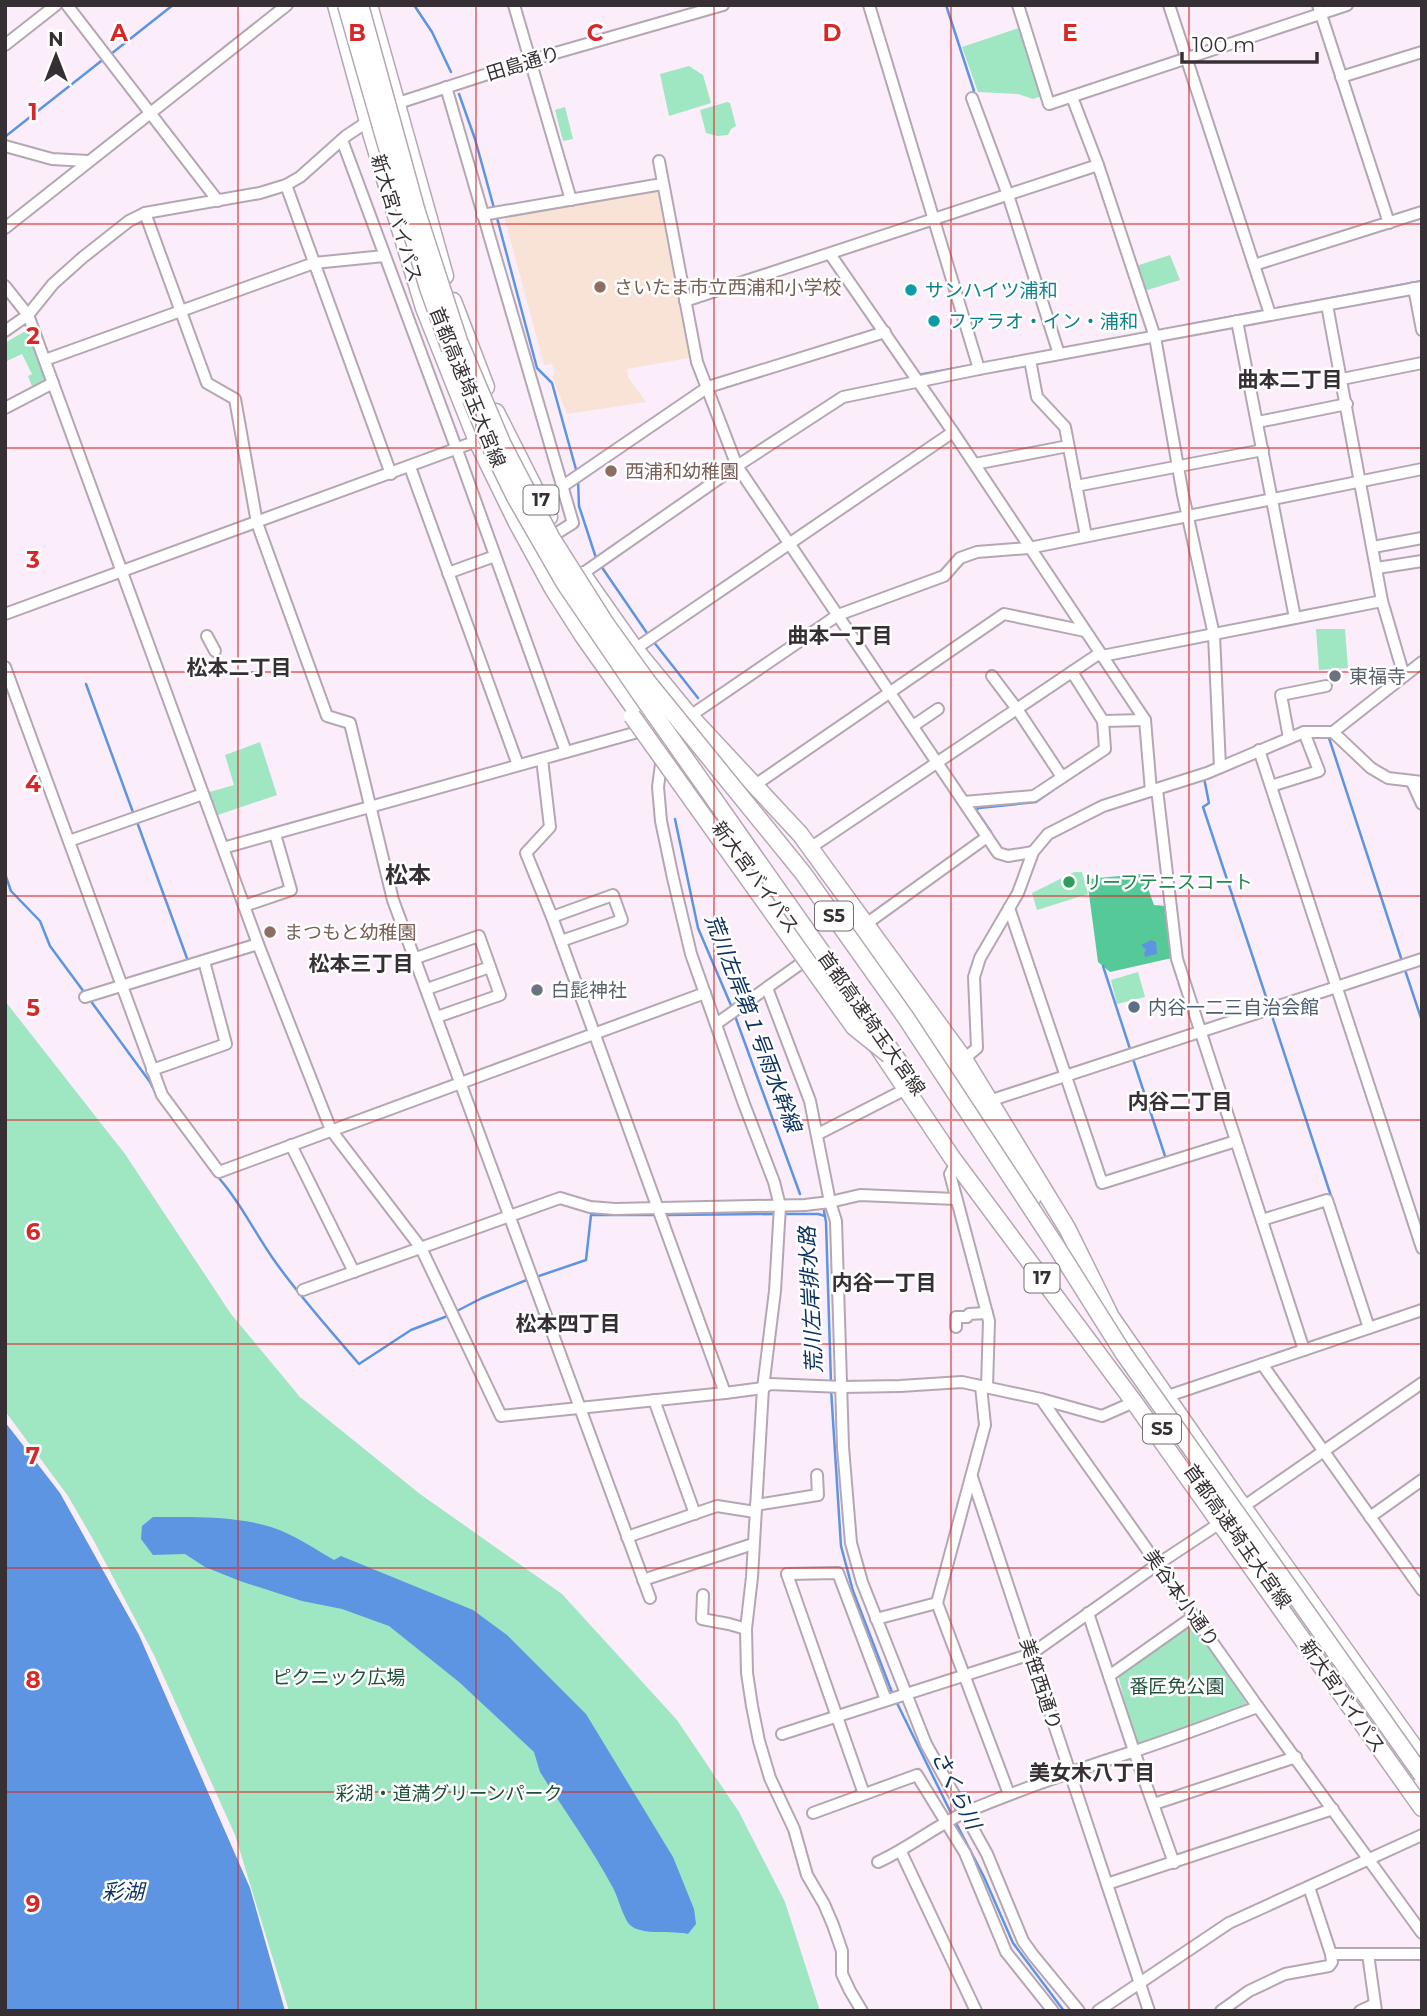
<svg xmlns="http://www.w3.org/2000/svg" width="1427" height="2016" font-family="Montserrat,'Noto Sans JP',sans-serif">
	<rect width="100%" height="100%" fill="#fbedfa"/>
	<path fill="#f9e3d6" d="M 656,189 L 659,191 L 689,358 L 627,369 L 628,377 L 646,402 L 567,414 L 552,376 L 555,374 L 552,364 L 544,365 L 504,216 Z"/>
	<g fill="#9fe6c3">
		<path d="M 1022,27 L 1044,95 L 1033,99 L 1018,94 L 978,92 L 962,47 Z"/>
		<path d="M 689,66 L 703,75 L 711,103 L 669,116 L 660,74 Z"/>
		<path d="M 727,102 L 730,103 L 736,126 L 731,129 L 728,135 L 717,136 L 706,133 L 700,110 Z"/>
		<path d="M 565,107 L 573,139 L 563,141 L 555,110 Z"/>
		<path d="M 1170,255 L 1180,280 L 1144,291 L 1136,266 Z"/>
		<path d="M 27,330 L 47,377 L 47,382 L 33,389 L 28,376 L 32,374 L 22,354 L 7,361 L 5,343 Z"/>
		<path d="M 1316,629 L 1345,629 L 1348,668 L 1319,670 Z"/>
		<path d="M 260,742 L 277,795 L 215,816 L 206,793 L 234,785 L 225,755 Z"/>
		<path d="M 1074,872 L 1082,872 L 1088,894 L 1037,910 L 1032,893 Z"/>
		<path d="M 1138,972 L 1145,997 L 1117,1004 L 1111,980 Z"/>
		<path d="M 5,1001 L 125,1154 L 231,1314 L 300,1397 L 420,1494 L 562,1594 L 677,1720 L 739,1812 L 785,1902 L 820,2011 L 289,2011 L 235,1835 L 154,1655 L 94,1541 L 68,1496 L 5,1411 Z"/>
		<path d="M 1192,1622 L 1249,1707 L 1135,1745 L 1118,1675 Z"/>
	</g>
	<path fill="#55ca98" d="M 1143,874 L 1154,905 L 1165,906 L 1172,958 L 1110,972 L 1098,962 L 1087,879 Z"/>
	<g fill="#5d95e2">
		<path d="M 1151,940 L 1156,942 L 1157,954 L 1145,957 L 1144,953 L 1146,950 L 1141,945 Z"/>
		<path d="M 5,1422 L 60,1493 L 139,1635 L 250,1888 L 285,2011 L 5,2011 Z"/>
		<path d="M 153,1517 C 195,1517 242,1515 282,1531 C 300,1539 317,1550 334,1560 L 341,1556 L 473,1610 L 507,1635 L 586,1714 L 673,1857 L 694,1909 L 696,1924 L 688,1934 C 673,1930 642,1936 630,1925 C 623,1918 618,1896 612,1886 C 591,1847 564,1810 540,1772 L 534,1752 L 459,1682 L 389,1626 L 342,1609 L 302,1601 L 240,1581 L 205,1567 L 185,1554 L 153,1555 L 141,1539 L 142,1526 Z"/>
	</g>
	<g fill="none" stroke-linecap="round" stroke-linejoin="round">
		<g stroke="#5d95e2" stroke-width="2.5">
			<path d="M 414,5 L 432,32 L 451,72"/>
			<path d="M 946,5 L 974,91"/>
			<path d="M 111,54 L 173,5"/>
			<path d="M 459,94 L 475,139 L 494,208"/>
			<path d="M 6,136 L 105,58"/>
			<path d="M 496,214 L 537,368 L 552,383 L 577,473"/>
			<path d="M 1273,309 L 1422,281"/>
			<path d="M 1187,325 L 1266,310"/>
			<path d="M 918,375 L 967,366"/>
			<path d="M 578,479 L 579,506 L 597,561"/>
			<path d="M 601,566 L 649,636"/>
			<path d="M 653,641 L 698,698"/>
			<path d="M 1109,660 L 1140,654"/>
			<path d="M 86,684 L 134,815"/>
			<path d="M 1329,738 L 1402,961"/>
			<path d="M 1204,778 L 1209,803 L 1203,807 L 1269,1006"/>
			<path d="M 675,819 L 698,928 L 733,1010"/>
			<path d="M 137,822 L 188,961"/>
			<path d="M 990,833 L 991,832 L 976,810 L 979,808 L 1036,802 L 1109,751"/>
			<path d="M 5,874 L 11,891 L 40,921 L 50,946 L 84,992"/>
			<path d="M 880,907 L 917,881"/>
			<path d="M 1103,966 L 1131,1052"/>
			<path d="M 1404,967 L 1422,1021"/>
			<path d="M 90,1000 L 150,1082 L 158,1098"/>
			<path d="M 1271,1013 L 1332,1199"/>
			<path d="M 735,1016 L 800,1194"/>
			<path d="M 1133,1059 L 1166,1159"/>
			<path d="M 217,1176 C 240,1201 254,1232 274,1260 C 300,1297 330,1330 359,1364 L 411,1330 L 450,1315"/>
			<path d="M 824,1211 L 826,1222 L 831,1383"/>
			<path d="M 784,1214 L 818,1214 L 825,1216"/>
			<path d="M 665,1215 L 777,1214"/>
			<path d="M 536,1277 L 586,1260 L 591,1215 L 658,1215"/>
			<path d="M 455,1312 L 482,1298 L 529,1279"/>
			<path d="M 831,1389 L 841,1546 L 853,1591 L 893,1695"/>
			<path d="M 896,1701 L 952,1815"/>
			<path d="M 955,1821 L 984,1877 L 1013,1943 L 1064,2011"/>
		</g>
		<g stroke="#b4a7b3" stroke-width="14">
			<g id="minor">
				<path d="M 67,5 L 218,201"/>
				<path d="M 514,5 L 571,200"/>
				<path d="M 869,5 L 979,369"/>
				<path d="M 1018,5 L 1049,104 L 1347,5"/>
				<path d="M 1169,5 L 1270,314"/>
				<path d="M 1318,5 L 1389,223"/>
				<path d="M 5,45 L 56,5"/>
				<path d="M 1341,77 L 1422,52"/>
				<path d="M 446,87 L 573,523 L 557,533"/>
				<path d="M 1072,97 L 1098,165 L 1155,337 L 1183,495 L 1214,635 L 1220,767"/>
				<path d="M 972,98 L 1008,195 L 1059,354"/>
				<path d="M 392,105 L 531,60 L 723,5"/>
				<path d="M 342,140 L 457,450 L 566,752"/>
				<path d="M 5,146 L 52,159 L 88,161"/>
				<path d="M 659,161 L 697,362 L 737,466 L 998,853 L 1008,856 L 1033,852"/>
				<path d="M 286,185 L 391,474"/>
				<path d="M 145,213 L 207,383 L 235,399 L 257,523 L 327,716 L 350,723 L 393,900 L 650,1598"/>
				<path d="M 482,215 L 662,184"/>
				<path d="M 5,228 L 287,5"/>
				<path d="M 830,254 L 953,432 L 1145,720 L 1151,791"/>
				<path d="M 1254,265 L 1422,212"/>
				<path d="M 5,286 L 28,315 L 258,944 L 331,1130 L 421,1248 L 501,1416 L 725,1393 L 763,1388 L 770,1384 L 842,1387 L 900,1386 L 962,1382 L 1041,1399 L 1102,1416 L 1134,1402"/>
				<path d="M 1414,288 L 1422,330"/>
				<path d="M 685,301 L 1098,165"/>
				<path d="M 1327,305 L 1382,601 L 1404,676"/>
				<path d="M 1237,321 L 1295,618"/>
				<path d="M 5,331 L 28,315 L 53,284 L 82,258 L 129,221 L 145,213 L 260,193 L 286,185 L 300,177 L 346,136 L 373,118"/>
				<path d="M 45,360 L 314,263 L 384,256"/>
				<path d="M 1030,360 L 1037,397 L 1065,427 L 1086,536"/>
				<path d="M 1342,379 L 1422,363"/>
				<path d="M 5,408 L 53,383"/>
				<path d="M 1258,422 L 1347,404"/>
				<path d="M 975,464 L 1068,446"/>
				<path d="M 410,467 L 518,765"/>
				<path d="M 563,486 L 708,387 L 885,332"/>
				<path d="M 1076,486 L 1263,450"/>
				<path d="M 1373,547 L 1422,538"/>
				<path d="M 1377,568 L 1422,561"/>
				<path d="M 448,573 L 495,556"/>
				<path d="M 582,574 L 737,466 L 843,397 L 979,369 L 1422,287"/>
				<path d="M 5,614 L 477,441"/>
				<path d="M 207,636 L 215,651"/>
				<path d="M 635,649 L 953,432"/>
				<path d="M 1102,656 L 1382,601"/>
				<path d="M 5,667 L 162,1095 L 219,1172 L 705,993"/>
				<path d="M 992,676 L 1017,709 L 1062,777"/>
				<path d="M 687,720 L 690,716 L 838,615 L 944,576 L 960,558 L 977,552 L 1029,548 L 1422,469"/>
				<path d="M 1103,721 L 1145,720"/>
				<path d="M 913,726 L 938,709"/>
				<path d="M 1333,732 L 1422,662"/>
				<path d="M 674,735 L 663,749 L 658,787 L 661,821 L 673,878 L 691,954 L 744,1104 L 774,1182 L 780,1206 L 775,1291 L 763,1388 L 752,1577 L 746,1629 L 747,1673 L 752,1706 L 759,1741 L 770,1778 L 794,1829 L 807,1875 L 824,1904 L 833,1925 L 842,1951 L 842,1974 L 850,1991 L 862,2011"/>
				<path d="M 1289,738 L 1281,695 L 1326,686"/>
				<path d="M 1259,750 L 1422,1248"/>
				<path d="M 542,759 L 550,827 L 526,853 L 552,917 L 725,1393"/>
				<path d="M 1412,782 L 1422,804"/>
				<path d="M 755,785 L 1004,614 L 1085,631"/>
				<path d="M 1271,786 L 1319,771 L 1304,732"/>
				<path d="M 1157,789 L 1177,959 L 1304,1350"/>
				<path d="M 964,802 L 1034,796 L 1105,749 L 1103,721 L 1072,672"/>
				<path d="M 69,841 L 203,794"/>
				<path d="M 223,848 L 645,730"/>
				<path d="M 810,848 L 1100,653"/>
				<path d="M 244,906 L 291,890 L 275,834"/>
				<path d="M 1009,908 L 1102,1183 L 1236,1141"/>
				<path d="M 552,917 L 613,895 L 622,920 L 561,941"/>
				<path d="M 866,924 L 987,837"/>
				<path d="M 416,958 L 479,936 L 500,995 L 437,1017"/>
				<path d="M 767,988 L 810,1101 L 830,1202 L 836,1221 L 843,1447 L 851,1543 L 862,1582 L 926,1744 L 987,1854 L 1023,1941 L 1033,1955 L 1079,2011"/>
				<path d="M 427,989 L 490,967"/>
				<path d="M 85,997 L 258,944"/>
				<path d="M 716,1024 L 810,957"/>
				<path d="M 964,1059 L 977,1048 L 974,977 L 980,958 L 1018,893 L 1033,852 L 1048,834 L 1103,806 L 1207,773 L 1304,732 L 1333,732 L 1371,768 L 1388,778 L 1422,782"/>
				<path d="M 152,1070 L 226,1044 L 204,961"/>
				<path d="M 989,1101 L 1422,959"/>
				<path d="M 818,1134 L 906,1089"/>
				<path d="M 291,1145 L 354,1272"/>
				<path d="M 956,1163 L 950,1174 L 989,1321 L 987,1387"/>
				<path d="M 1262,1220 L 1327,1200 L 1369,1328"/>
				<path d="M 303,1290 L 560,1198 L 590,1207 L 615,1209 L 805,1205 L 830,1202 L 860,1195 L 956,1199"/>
				<path d="M 956,1327 L 956,1317 L 967,1317 L 969,1314 L 987,1313"/>
				<path d="M 1262,1364 L 1422,1590"/>
				<path d="M 981,1386 L 985,1425 L 937,1603 L 1009,1794"/>
				<path d="M 1165,1397 L 1422,1310"/>
				<path d="M 1041,1399 L 1258,1707 L 1422,1933"/>
				<path d="M 654,1400 L 695,1514"/>
				<path d="M 972,1477 L 1149,2011"/>
				<path d="M 756,1505 L 818,1495 L 817,1475"/>
				<path d="M 1243,1507 L 1422,1383"/>
				<path d="M 1370,1517 L 1422,1480"/>
				<path d="M 627,1537 L 717,1506 L 755,1512"/>
				<path d="M 787,1574 L 864,1794"/>
				<path d="M 787,1574 L 838,1573 L 886,1700"/>
				<path d="M 643,1580 L 753,1544"/>
				<path d="M 703,1595 L 702,1619 L 729,1624 L 746,1629"/>
				<path d="M 1088,1613 L 1134,1751 L 1174,1863"/>
				<path d="M 876,1619 L 937,1603"/>
				<path d="M 1109,1676 L 1194,1616"/>
				<path d="M 782,1734 L 1031,1654 L 1158,1564 L 1220,1523"/>
				<path d="M 1154,1804 L 1296,1757"/>
				<path d="M 813,1813 L 917,1775 L 965,1853 L 1006,1952 L 1053,2011"/>
				<path d="M 901,1852 L 976,2011"/>
				<path d="M 878,1862 C 909,1848 935,1826 966,1812 C 1021,1789 1076,1770 1132,1752 C 1175,1738 1216,1722 1258,1707"/>
				<path d="M 1107,1884 L 1333,1809"/>
				<path d="M 1331,1954 L 1422,1954"/>
				<path d="M 1368,1954 L 1376,2011"/>
				<path d="M 1098,2011 L 1229,1923 L 1422,1835"/>
				<path d="M 1221,2011 L 1249,1991 L 1285,1974 L 1329,1966 L 1332,1962 L 1331,1954 L 1309,1887"/>
				<path d="M 1360,2011 L 1375,2004"/>
			</g>
		</g>
		<g stroke="#b4a7b3" stroke-width="19">
			<g id="highway">
				<path d="M 336,5 L 371,133 L 424,308 L 477,441 L 517,523 L 553,589 L 583,636 L 646,725"/>
				<path d="M 369,5 L 445,276"/>
				<path d="M 453,301 L 486,387"/>
				<path d="M 496,412 L 549,517"/>
				<path d="M 583,575 L 635,649 L 690,716 L 800,834 L 964,1059 L 1067,1228 L 1111,1317 L 1243,1507 L 1422,1758"/>
				<path d="M 849,919 L 915,1012 L 1016,1168 L 1032,1199"/>
				<path d="M 794,930 L 867,1031 L 953,1159 L 1134,1402 L 1422,1808"/>
			</g>
		</g>
		<use href="#minor" stroke="#fff" stroke-width="10"/>
		<use href="#highway" stroke="#fff" stroke-width="16"/>
		<g stroke="#b4a7b3" stroke-width="19" stroke-linecap="butt">
			<g id="highway-bridge">
				<path d="M 346,5 L 406,214 L 428,288 L 450,349"/>
				<path d="M 360,5 L 417,212 L 459,341 L 503,445 L 551,537 L 606,624 L 647,681 L 803,873 L 906,1018 L 1056,1246 L 1124,1354 L 1422,1775"/>
				<path d="M 471,399 L 492,450 L 515,497 L 565,584 L 640,694 L 902,1066"/>
				<path d="M 632,716 L 854,1027 L 889,1055"/>
			</g>
		</g>
		<use href="#highway-bridge" stroke="#fff" stroke-width="16"/>
	</g>
	<path fill="none" stroke="#d62828" stroke-width="2" stroke-opacity="0.55" d="M 238,5 L 238,2011M 476,5 L 476,2011M 714,5 L 714,2011M 951,5 L 951,2011M 1189,5 L 1189,2011M 5,224 L 1422,224M 5,448 L 1422,448M 5,672 L 1422,672M 5,896 L 1422,896M 5,1120 L 1422,1120M 5,1344 L 1422,1344M 5,1568 L 1422,1568M 5,1792 L 1422,1792"/>
	<g fill="#8d6e63" stroke="#fff" stroke-width="2.5">
		<circle cx="600" cy="287" r="7"/>
		<circle cx="611" cy="471" r="7"/>
		<circle cx="270" cy="932" r="7"/>
	</g>
	<g fill="#0f9aa8" stroke="#fff" stroke-width="2.5">
		<circle cx="911" cy="290" r="7"/>
		<circle cx="934" cy="321" r="7"/>
	</g>
	<g fill="#6b7280" stroke="#fff" stroke-width="2.5">
		<circle cx="1335" cy="676" r="7"/>
		<circle cx="537" cy="990" r="7"/>
	</g>
	<circle fill="#2e9e5b" stroke="#fff" stroke-width="2.5" cx="1069" cy="882" r="7"/>
	<circle fill="#5c6f8a" stroke="#fff" stroke-width="2.5" cx="1134" cy="1007" r="7"/>
	<g text-anchor="middle" stroke-width="5" stroke-linejoin="round" paint-order="stroke">
		<g fill="#fff" stroke="#726e72" stroke-width="2">
			<rect x="523.5" y="485.5" width="35" height="29" rx="5"/>
			<rect x="815" y="901.5" width="38" height="29" rx="5"/>
			<rect x="1024.5" y="1263.5" width="35" height="29" rx="5"/>
			<rect x="1143" y="1414.5" width="38" height="29" rx="5"/>
		</g>
		<g font-size="18" font-weight="bold" fill="#363035">
			<text x="541" y="506">17</text>
			<text x="834" y="922">S5</text>
			<text x="1042" y="1284">17</text>
			<text x="1162" y="1435">S5</text>
		</g>
		<g font-size="19" fill="#363035" stroke="#fff">
			<text transform="translate(523 63) rotate(-17)" y="7">田島通り</text>
			<text transform="translate(397 218) rotate(73)" y="7">新大宮バイパス</text>
			<text transform="translate(468 387) rotate(68)" y="7">首都高速埼玉大宮線</text>
			<text transform="translate(756 877) rotate(54)" y="7">新大宮バイパス</text>
			<text transform="translate(872 1023) rotate(55)" y="7">首都高速埼玉大宮線</text>
			<text transform="translate(1238 1536) rotate(55)" y="7">首都高速埼玉大宮線</text>
			<text transform="translate(1182 1598) rotate(55)" y="7">美谷本小通り</text>
			<text transform="translate(1041 1684) rotate(72)" y="7">美笹西通り</text>
			<text transform="translate(1343 1696) rotate(55)" y="7">新大宮バイパス</text>
		</g>
		<g font-size="19" fill="#785e54" stroke="#fff" text-anchor="start">
			<text x="614" y="294">さいたま市立西浦和小学校</text>
			<text x="625" y="478">西浦和幼稚園</text>
			<text x="284" y="939">まつもと幼稚園</text>
		</g>
		<g font-size="19" fill="#0d838f" stroke="#fff" text-anchor="start">
			<text x="925" y="297">サンハイツ浦和</text>
			<text x="948" y="328">ファラオ・イン・浦和</text>
		</g>
		<g font-size="19" fill="#5b616d" stroke="#fff" text-anchor="start">
			<text x="1349" y="683">東福寺</text>
			<text x="551" y="997">白髭神社</text>
		</g>
		<g font-size="19" fill="#27864d" stroke="#fff" text-anchor="start">
			<text x="1083" y="889">リーフテニスコート</text>
		</g>
		<g font-size="19" fill="#4e5e75" stroke="#fff" text-anchor="start">
			<text x="1148" y="1014">内谷一二三自治会館</text>
		</g>
		<g font-size="19" fill="#20503b" stroke="#fff">
			<text x="339" y="1684">ピクニック広場</text>
			<text x="1177" y="1693">番匠免公園</text>
			<text x="449" y="1800">彩湖・道満グリーンパーク</text>
		</g>
		<g font-size="21" font-weight="bold" fill="#363035" stroke="#fff">
			<text x="1290" y="387">曲本二丁目</text>
			<text x="840" y="643">曲本一丁目</text>
			<text x="239" y="675">松本二丁目</text>
			<text x="361" y="971">松本三丁目</text>
			<text x="1180" y="1109">内谷二丁目</text>
			<text x="884" y="1290">内谷一丁目</text>
			<text x="568" y="1331">松本四丁目</text>
			<text x="1092" y="1780">美女木八丁目</text>
		</g>
		<g font-size="21" font-style="italic" fill="#0b3262" stroke="#fff">
			<text transform="translate(753 1023) rotate(69)" y="7">荒川左岸第１号雨水幹線</text>
			<text transform="translate(811 1300) rotate(-93)" y="7">荒川左岸排水路</text>
			<text transform="translate(956 1790) rotate(64)" y="7">さくら川</text>
			<text x="123" y="1899">彩湖</text>
		</g>
		<g font-size="23" font-weight="bold" fill="#363035" stroke="#fff">
			<text x="408" y="883">松本</text>
		</g>
	</g>
	<g font-size="23" text-anchor="middle" font-weight="bold" fill="#d62828" stroke="#fff" stroke-width="5" stroke-linejoin="round" paint-order="stroke">
		<text x="119" y="41">A</text>
		<text x="357" y="41">B</text>
		<text x="595" y="41">C</text>
		<text x="832" y="41">D</text>
		<text x="1070" y="41">E</text>
		<text x="33" y="120">1</text>
		<text x="33" y="344">2</text>
		<text x="33" y="568">3</text>
		<text x="33" y="792">4</text>
		<text x="33" y="1016">5</text>
		<text x="33" y="1240">6</text>
		<text x="33" y="1464">7</text>
		<text x="33" y="1688">8</text>
		<text x="33" y="1912">9</text>
	</g>
	<rect width="1427" height="2016" fill="none" stroke="#363035" stroke-width="14"/>
	<g transform="translate(56 56)" stroke="#ffffff" stroke-width="5" paint-order="stroke">
	<path d="M0-5L12 26L0 18L-12 26Z" fill="#363035"/>
	<text y="-10" font-size="19" font-weight="bold" text-anchor="middle" fill="#363035">N</text>
	</g>
	<path d="M1182 52v10h135v-10" fill="none" stroke="#363035" stroke-width="3.5"/>
	<text x="1192" y="52" font-size="21" fill="#363035" stroke="#ffffff" stroke-width="5" paint-order="stroke">100 m</text>
</svg>
